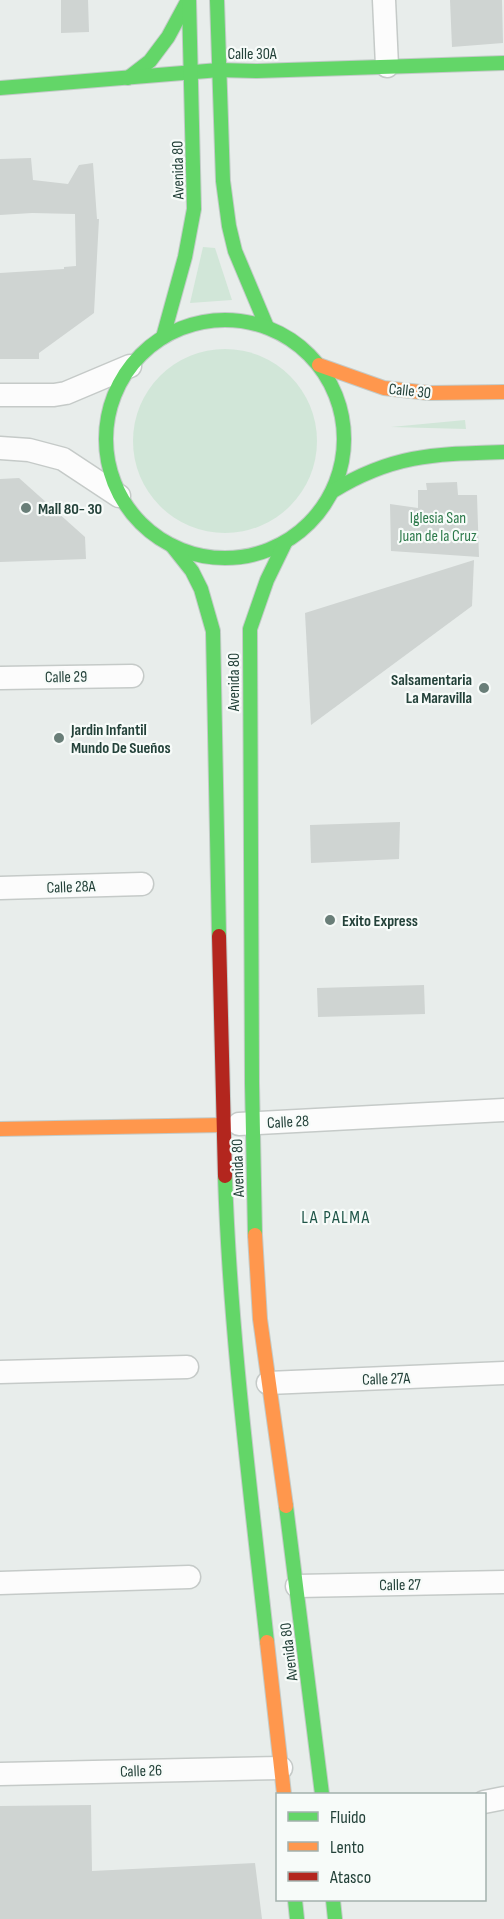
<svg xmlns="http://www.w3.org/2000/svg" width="504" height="1919" font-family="'Sofia Sans Condensed',sans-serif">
	<rect width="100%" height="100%" fill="#e8edeb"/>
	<g fill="#d1e6d8">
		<path d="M 203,247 L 215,248 L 232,300 L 190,303 Z"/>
		<circle cx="225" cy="441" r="92"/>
		<path d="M 465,420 L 466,429 L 391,427 Z"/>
	</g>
	<g fill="#cfd4d2">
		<path d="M 61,0 L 88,0 L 89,32 L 61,33 Z"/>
		<path d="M 450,0 L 502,0 L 503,43 L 452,47 Z"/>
		<path d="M 31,158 L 33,180 L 68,184 L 79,165 L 93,163 L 97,219 L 99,219 L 94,313 L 39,353 L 39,359 L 0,359 L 0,273 L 64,269 L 64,267 L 76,266 L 75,214 L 32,213 L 0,215 L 0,159 Z"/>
		<path d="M 19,478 L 85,537 L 86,559 L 0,562 L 0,479 Z"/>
		<path d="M 457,482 L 458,495 L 477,495 L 479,557 L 391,551 L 390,504 L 418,508 L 418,490 L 427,490 L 426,483 Z"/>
		<path d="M 474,560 L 472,606 L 311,725 L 305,613 Z"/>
		<path d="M 400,822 L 399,859 L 311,863 L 310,825 Z"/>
		<path d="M 424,985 L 425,1014 L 318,1017 L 317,988 Z"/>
		<path d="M 91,1805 L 92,1871 L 255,1863 L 262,1919 L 0,1919 L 0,1806 Z"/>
	</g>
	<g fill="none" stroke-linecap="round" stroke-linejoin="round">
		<g stroke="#c5cac8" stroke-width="25">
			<g id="street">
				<path d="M 384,0 L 387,66"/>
				<path d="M 0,395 L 54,395 L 66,393 L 130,366"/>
				<path d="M 0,448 L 29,450 L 63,459 L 119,496"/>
				<path d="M 0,678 L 132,676"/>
				<path d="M 0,888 L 142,884"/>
				<path d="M 239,1124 L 504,1110"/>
				<path d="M 0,1372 L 187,1367"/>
				<path d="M 268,1383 L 504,1373"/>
				<path d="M 0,1583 L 189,1577"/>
				<path d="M 297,1586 L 504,1582"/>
				<path d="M 0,1774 L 281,1768"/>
				<path d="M 484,1802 L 504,1798"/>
			</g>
		</g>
		<g stroke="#c3cbc8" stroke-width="16">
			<g id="fast">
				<path d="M 217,0 L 223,181 L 229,226 L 235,251 L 267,327"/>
				<path d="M 128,78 L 150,61 L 168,37 L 188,0"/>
				<path d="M 0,88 L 219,70 L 257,71 L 504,63"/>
				<circle cx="225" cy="439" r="119"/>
				<path d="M 163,337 L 185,257 L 194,209 L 189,0"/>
				<path d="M 333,491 C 393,454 436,454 504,452"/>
				<path d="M 173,547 L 192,571 L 201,589 L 213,631 L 219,936"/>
				<path d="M 225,1176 C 230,1332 250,1487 267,1642"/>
				<path d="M 255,1235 L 252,1083 L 250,629 L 267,580 L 285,543"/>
				<path d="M 286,1506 L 322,1794"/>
				<path d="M 295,1900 L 297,1919"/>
				<path d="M 333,1900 L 335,1919"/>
			</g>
		</g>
		<g stroke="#c3cbc8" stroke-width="16">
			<g id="slow">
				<path d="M 319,365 L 384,388 L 429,393 L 504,392"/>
				<path d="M 0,1129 L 223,1125"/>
				<path d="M 255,1235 L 260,1319 L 286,1506"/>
				<path d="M 267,1642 L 284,1794"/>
			</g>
		</g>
		<g stroke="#c3cbc8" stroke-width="16">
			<path id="jam" d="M 219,936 L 225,1176"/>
		</g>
		<use href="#street" stroke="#fcfcfc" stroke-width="22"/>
		<use href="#fast" stroke="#63d668" stroke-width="14"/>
		<use href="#slow" stroke="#ff974d" stroke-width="14"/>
		<use href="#jam" stroke="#b3261e" stroke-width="14"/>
	</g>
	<g fill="#697e78" stroke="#f7fbf9" stroke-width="2">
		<circle cx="26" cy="508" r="6"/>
		<circle cx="484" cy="688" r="6"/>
		<circle cx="59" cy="738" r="6"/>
		<circle cx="330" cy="920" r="6"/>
	</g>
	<g text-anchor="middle" stroke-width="4.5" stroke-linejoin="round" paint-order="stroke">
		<g font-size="16" fill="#24423a" stroke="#f7fbf9">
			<text x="252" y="59">Calle 30A</text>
			<text transform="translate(177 170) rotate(-91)" y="6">Avenida 80</text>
			<text transform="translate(410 390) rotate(6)" y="6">Calle 30</text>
			<text transform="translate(66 676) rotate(-1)" y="6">Calle 29</text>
			<text transform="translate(233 682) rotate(-90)" y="6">Avenida 80</text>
			<text transform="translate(71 886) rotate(-2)" y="6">Calle 28A</text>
			<text transform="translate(288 1121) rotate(-3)" y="6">Calle 28</text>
			<text transform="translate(237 1168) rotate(-92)" y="6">Avenida 80</text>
			<text transform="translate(386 1378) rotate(-2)" y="6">Calle 27A</text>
			<text transform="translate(400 1584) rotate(-1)" y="6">Calle 27</text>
			<text transform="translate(288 1652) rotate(-97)" y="6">Avenida 80</text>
			<text transform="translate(141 1770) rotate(-2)" y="6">Calle 26</text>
		</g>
		<g font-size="16" font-weight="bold" fill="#24423a" stroke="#f7fbf9" text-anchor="start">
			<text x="38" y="514">Mall 80- 30</text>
			<text x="472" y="685" text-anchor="end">Salsamentaria<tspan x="472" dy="18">La Maravilla</tspan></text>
			<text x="71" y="735">Jardin Infantil<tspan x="71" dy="18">Mundo De Sueños</tspan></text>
			<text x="342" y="926">Exito Express</text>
		</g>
		<g font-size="16" fill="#2d7a4b" stroke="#f7fbf9">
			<text x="438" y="523">Iglesia San<tspan x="438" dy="18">Juan de la Cruz</tspan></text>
		</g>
		<g font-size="18" letter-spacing="1.5" fill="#1f5548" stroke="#f7fbf9">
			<text x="336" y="1223">LA PALMA</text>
		</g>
	</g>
	<rect x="276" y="1793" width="210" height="108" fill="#f7fbf9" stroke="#a3b1ad" stroke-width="1.5"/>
	<rect x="288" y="1812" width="30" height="9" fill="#63d668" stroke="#a3b1ad" stroke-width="1.5"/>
	<text x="330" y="1823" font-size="18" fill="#24423a">Fluido</text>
	<rect x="288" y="1842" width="30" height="9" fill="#ff974d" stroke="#a3b1ad" stroke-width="1.5"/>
	<text x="330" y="1853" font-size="18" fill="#24423a">Lento</text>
	<rect x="288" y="1872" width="30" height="9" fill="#b3261e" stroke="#a3b1ad" stroke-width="1.5"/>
	<text x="330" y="1883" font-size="18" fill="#24423a">Atasco</text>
</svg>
